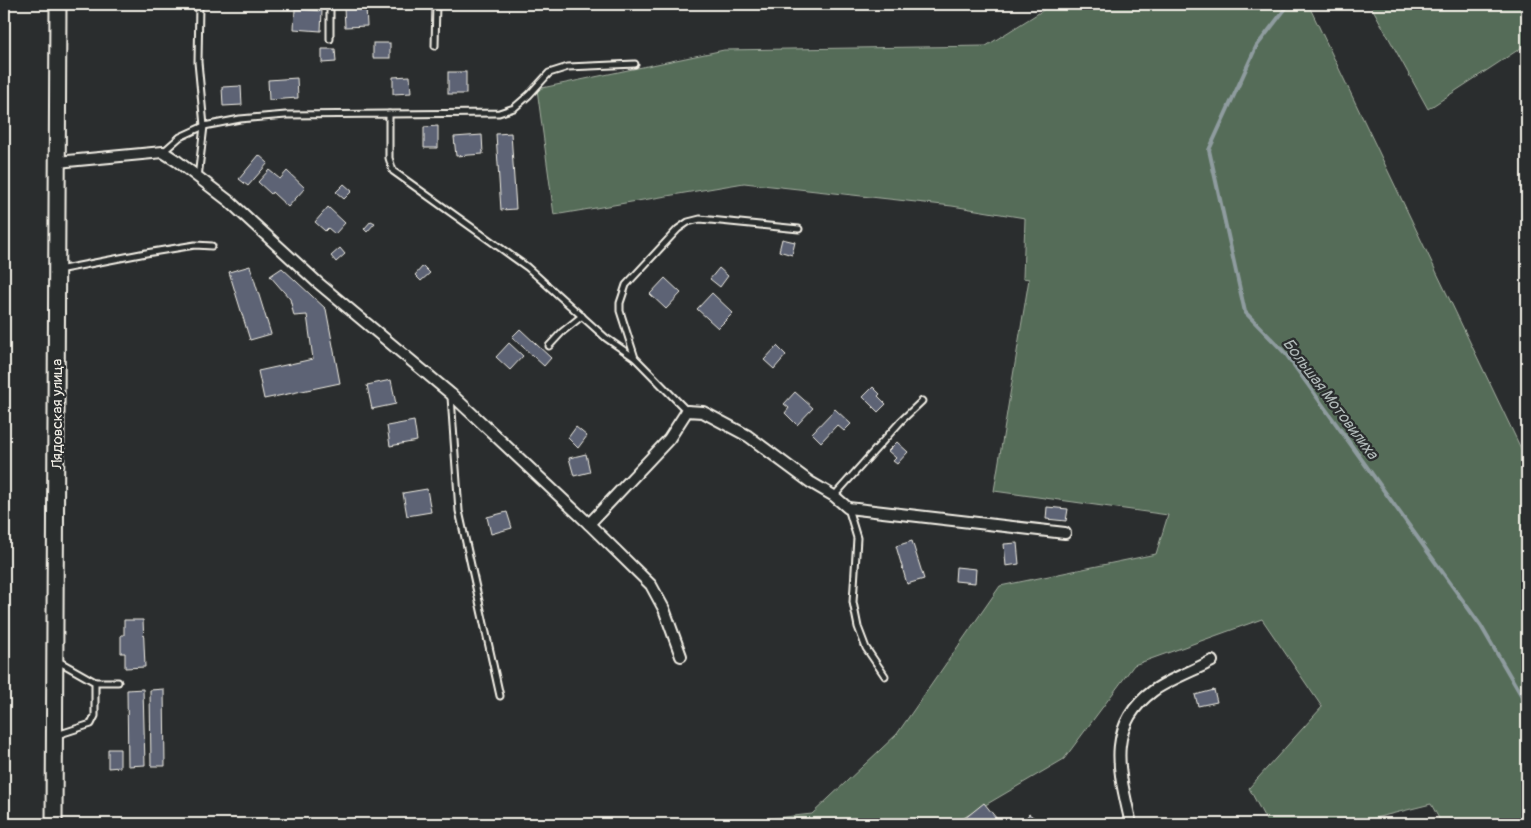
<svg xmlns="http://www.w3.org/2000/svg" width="1531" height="828" font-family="Pangolin,sans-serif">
	<rect width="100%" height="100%" fill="#2a2d2e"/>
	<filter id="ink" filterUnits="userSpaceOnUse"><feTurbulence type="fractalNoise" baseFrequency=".02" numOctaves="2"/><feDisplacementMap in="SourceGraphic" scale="10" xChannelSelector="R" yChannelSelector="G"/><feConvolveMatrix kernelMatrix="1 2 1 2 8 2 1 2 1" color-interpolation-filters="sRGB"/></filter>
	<g filter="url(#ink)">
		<g fill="#556c59" stroke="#a4aea0">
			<path d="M 1053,4 L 1308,4 L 1527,461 L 1527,824 L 1442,824 L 1431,804 L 1351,824 L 1268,824 L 1249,788 L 1322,707 L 1262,619 L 1134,665 L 1064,759 L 953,824 L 722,824 L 812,814 L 897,734 L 1000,586 L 1156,554 L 1168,515 L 994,491 L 1029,279 L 1023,278 L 1025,218 L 952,206 L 744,183 L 554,215 L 537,89 L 724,50 L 986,46 Z"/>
			<path d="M 1370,4 L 1527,4 L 1527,44 L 1428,109 Z"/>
		</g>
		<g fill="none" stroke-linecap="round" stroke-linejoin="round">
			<path stroke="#8f9c9f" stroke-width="4" d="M 1289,4 L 1256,47 L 1209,150 L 1245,312 L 1286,354 L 1481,626 L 1527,705"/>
		</g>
		<g fill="#5d6475" stroke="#f4f1e8">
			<path d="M 404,4 L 421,4 L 421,8 L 404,9 Z"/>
			<path d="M 366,7 L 367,26 L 345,27 L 344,8 Z"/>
			<path d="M 295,9 L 322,11 L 321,31 L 294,29 Z"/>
			<rect x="373" y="43" width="17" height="15"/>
			<path d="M 322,49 L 335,49 L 336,62 L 322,63 Z"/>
			<rect x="448" y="72" width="18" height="22"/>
			<path d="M 410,76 L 411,93 L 393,94 L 393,77 Z"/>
			<path d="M 297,78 L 298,98 L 269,100 L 268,80 Z"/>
			<path d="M 241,86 L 242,105 L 223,106 L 222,87 Z"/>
			<path d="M 438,126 L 438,148 L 424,148 L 424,127 Z"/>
			<path d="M 511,133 L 516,209 L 501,210 L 496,134 Z"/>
			<path d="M 482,135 L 483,154 L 456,156 L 454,137 Z"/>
			<path d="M 259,155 L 268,163 L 248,186 L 239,179 Z"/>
			<path d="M 269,170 L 280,179 L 287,171 L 305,188 L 288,207 L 272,192 L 271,194 L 258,182 Z"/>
			<path d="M 344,184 L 352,191 L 344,199 L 336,192 Z"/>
			<path d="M 328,207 L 345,223 L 335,234 L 328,228 L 325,231 L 315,222 Z"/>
			<path d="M 371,221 L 375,223 L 367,232 L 364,229 Z"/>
			<path d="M 782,239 L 795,242 L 792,255 L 779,251 Z"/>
			<path d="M 340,248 L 345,254 L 336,262 L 331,256 Z"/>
			<path d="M 250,266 L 271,334 L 250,340 L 229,272 Z"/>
			<path d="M 423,266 L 430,273 L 421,281 L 415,275 Z"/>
			<path d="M 282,268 L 326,309 L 340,383 L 264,399 L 258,371 L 313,359 L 307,315 L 294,316 L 290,299 L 270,276 Z"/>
			<path d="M 719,268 L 728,276 L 720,287 L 710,279 Z"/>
			<path d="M 665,278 L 681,293 L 666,309 L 650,294 Z"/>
			<path d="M 712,293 L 733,313 L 718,328 L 697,309 Z"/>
			<path d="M 520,329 L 551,358 L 544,366 L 512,337 Z"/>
			<path d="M 509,343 L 523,356 L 510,370 L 496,357 Z"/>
			<path d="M 777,346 L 786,355 L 774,369 L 764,360 Z"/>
			<path d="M 391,380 L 396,404 L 372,409 L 367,385 Z"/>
			<path d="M 873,387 L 880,394 L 878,396 L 886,404 L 878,412 L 863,397 Z"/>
			<path d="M 795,392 L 813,408 L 797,425 L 785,413 L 789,408 L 784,404 Z"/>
			<path d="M 835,409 L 851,424 L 844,431 L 837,425 L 821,442 L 812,433 Z"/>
			<path d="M 414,421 L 417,441 L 390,446 L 387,426 Z"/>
			<path d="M 576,427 L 587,436 L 578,448 L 568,438 Z"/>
			<path d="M 897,442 L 908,452 L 897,464 L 893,461 L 896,458 L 888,451 Z"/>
			<path d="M 586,454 L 590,472 L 574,476 L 569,458 Z"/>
			<path d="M 427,489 L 431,512 L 407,516 L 403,493 Z"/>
			<path d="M 1047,507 L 1068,509 L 1066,521 L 1046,519 Z"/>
			<path d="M 507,512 L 512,528 L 491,534 L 487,517 Z"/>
			<path d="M 912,541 L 924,579 L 907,584 L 896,546 Z"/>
			<path d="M 1017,543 L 1019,564 L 1006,566 L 1004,544 Z"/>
			<path d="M 956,567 L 976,569 L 975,583 L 955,581 Z"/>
			<path d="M 124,620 L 143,620 L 145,667 L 125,668 L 125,653 L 121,653 L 121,635 L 124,635 Z"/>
			<path d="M 143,689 L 145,765 L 128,766 L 127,690 Z"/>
			<path d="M 164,689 L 165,766 L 151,766 L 150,690 Z"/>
			<path d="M 1214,690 L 1217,702 L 1198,706 L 1195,695 Z"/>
			<path d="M 108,749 L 120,749 L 120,767 L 108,768 Z"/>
			<path d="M 984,803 L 1001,824 L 968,824 L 964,819 Z"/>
			<path d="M 1029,814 L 1043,824 L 1022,824 Z"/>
		</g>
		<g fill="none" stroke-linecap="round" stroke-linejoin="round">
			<g stroke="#f4f1e8" stroke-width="9">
				<g id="lane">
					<path d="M 330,4 L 330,39"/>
					<path d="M 435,46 L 436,4"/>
					<path d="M 389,114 L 499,113 L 514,108 L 529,95 L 549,73 L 568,67 L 635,64"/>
					<path d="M 163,152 L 180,137 L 204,126 L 240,119 L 286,115 L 389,114 L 389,158 L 393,171 L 527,267 L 606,338 L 635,358"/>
					<path d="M 198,178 L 204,126 L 198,62 L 199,4"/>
					<path d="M 58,270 L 146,253 L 195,245 L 212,246"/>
					<path d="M 549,346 L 562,332 L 582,316"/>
					<path d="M 451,397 L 459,511 L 500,696"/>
					<path d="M 687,411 L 635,358 L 620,311 L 620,303 L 626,285 L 678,229 L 688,222 L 700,219 L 799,229"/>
					<path d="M 834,496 L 901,421 L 922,401"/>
					<path d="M 848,508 L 857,538 L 853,602 L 858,627 L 866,648 L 885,676"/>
					<path d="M 95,682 L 118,682"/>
					<path d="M 57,735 L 91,724 L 95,716 L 95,682 L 58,661"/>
				</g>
			</g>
			<g stroke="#f4f1e8" stroke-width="14">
				<g id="street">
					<path d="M 57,162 L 163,152 L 177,161 L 229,201 L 317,282 L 451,394 L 589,524 L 651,585 L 664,609 L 681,656"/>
					<path d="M 589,524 L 669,439 L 687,411 L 703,412 L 748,436 L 810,482 L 834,496 L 848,508 L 1065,533"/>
					<path d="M 1131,824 C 1120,774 1104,727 1153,691 C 1168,680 1195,670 1212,661"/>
				</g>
			</g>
			<g stroke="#f4f1e8" stroke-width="19">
				<path id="secondary" d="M 54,824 L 58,4"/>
			</g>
			<use href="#lane" stroke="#2a2d2e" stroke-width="5"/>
			<use href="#street" stroke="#2a2d2e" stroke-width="10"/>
			<use href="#secondary" stroke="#2a2d2e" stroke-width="15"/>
		</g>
	</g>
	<g text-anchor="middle" stroke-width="4.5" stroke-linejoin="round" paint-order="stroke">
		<g font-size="15" fill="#f4f1e8" stroke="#2a2d2e">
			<text transform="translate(57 414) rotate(-90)" y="5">Лядовская улица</text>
		</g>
		<g font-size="16" font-style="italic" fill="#b0b9b8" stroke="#2a2d2e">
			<text transform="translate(1331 398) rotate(53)" y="6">Большая Мотовилиха</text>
		</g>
	</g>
	<rect width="1531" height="828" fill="none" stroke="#2a2d2e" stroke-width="20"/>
	<rect x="10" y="10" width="1511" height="808" fill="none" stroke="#f4f1e8" stroke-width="2" filter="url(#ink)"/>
</svg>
